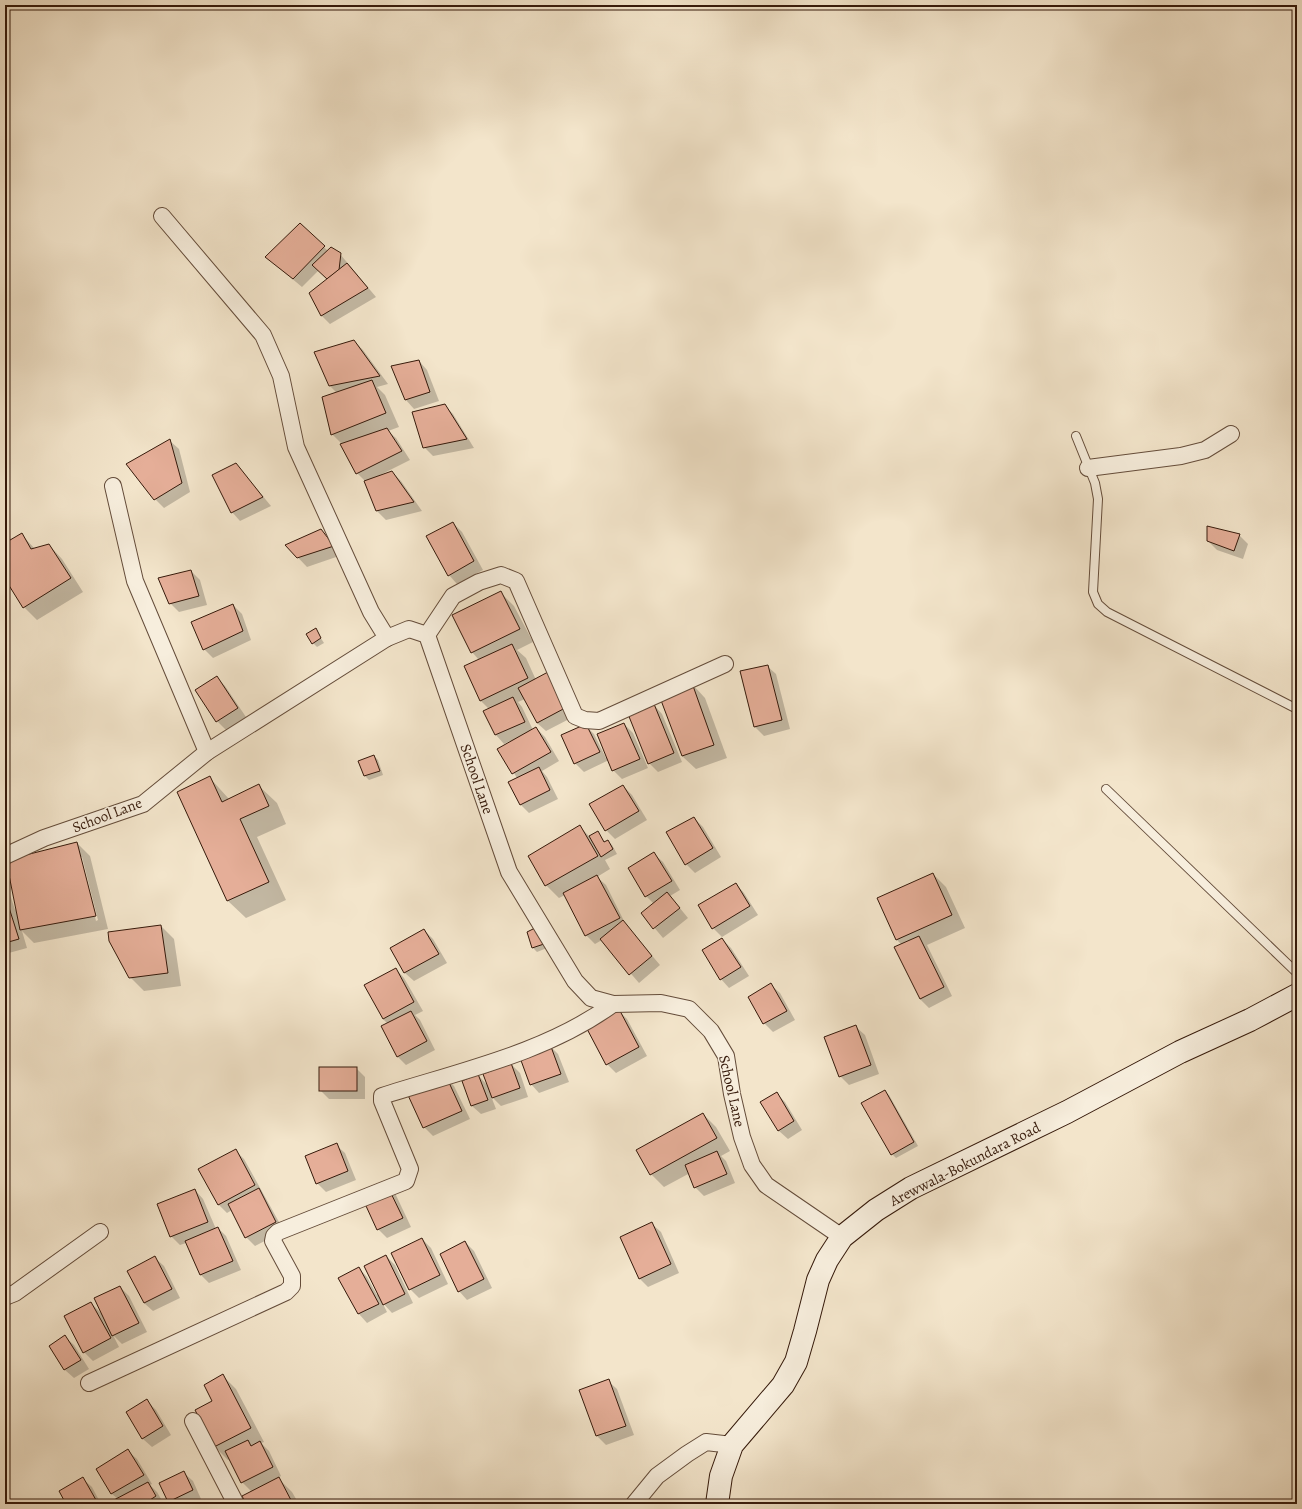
<svg xmlns="http://www.w3.org/2000/svg" width="1302" height="1509" font-family="Alegreya,serif">
	<rect width="100%" height="100%" fill="#f3e5cb"/>
	<filter id="stains"><feTurbulence type="fractalNoise" baseFrequency=".005" numOctaves="4"/><feColorMatrix values="0 0 0 0 .2 0 0 0 0 .09 0 0 0 0 .02 0 0 0 .5 -.17"/></filter>
	<radialGradient id="worn" r=".72"><stop offset=".6" stop-color="#630" stop-opacity="0"/><stop offset="1" stop-color="#630" stop-opacity=".3"/></radialGradient>
	<g fill="#0003" fill-rule="evenodd">
		<path d="M 300,224 L 328,251 L 340,254 L 376,297 L 330,324 L 321,315 L 328,279 L 319,270 L 302,287 L 266,257 Z"/>
		<path d="M 354,341 L 363,350 L 388,384 L 377,387 L 385,395 L 399,427 L 388,431 L 396,438 L 410,460 L 378,476 L 392,472 L 401,481 L 422,511 L 386,520 L 377,511 L 365,481 L 357,473 L 342,444 L 332,434 L 337,393 L 330,386 Z"/>
		<path d="M 419,361 L 427,370 L 439,401 L 414,409 L 406,400 L 392,367 Z"/>
		<path d="M 444,405 L 453,414 L 474,448 L 433,456 L 424,447 Z"/>
		<path d="M 170,441 L 179,449 L 190,492 L 164,508 L 155,499 Z"/>
		<path d="M 236,464 L 271,506 L 240,521 L 232,512 Z"/>
		<path d="M 453,523 L 462,532 L 483,570 L 457,584 L 449,575 Z"/>
		<path d="M 320,530 L 342,555 L 307,567 L 287,546 Z"/>
		<path d="M 21,534 L 35,549 L 49,545 L 62,559 L 83,592 L 37,620 L 24,607 L 5,577 L 5,545 Z"/>
		<path d="M 1239,535 L 1248,544 L 1243,559 L 1217,550 L 1208,541 Z"/>
		<path d="M 191,571 L 200,580 L 207,605 L 179,612 L 170,603 Z"/>
		<path d="M 501,593 L 514,606 L 533,642 L 517,650 L 526,658 L 536,680 L 575,716 L 546,731 L 537,723 L 525,699 L 518,702 L 522,707 L 533,730 L 536,728 L 545,737 L 559,761 L 542,771 L 547,777 L 558,799 L 529,813 L 520,804 L 517,778 L 499,749 L 510,743 L 510,741 L 504,744 L 496,735 L 485,711 L 489,709 L 480,700 L 479,660 L 472,652 Z"/>
		<path d="M 233,605 L 242,614 L 251,640 L 213,658 L 204,649 Z"/>
		<path d="M 315,629 L 324,643 L 317,647 L 313,643 Z"/>
		<path d="M 767,666 L 776,674 L 790,729 L 764,736 L 755,727 L 741,672 Z"/>
		<path d="M 216,677 L 225,686 L 246,717 L 226,730 L 217,721 Z"/>
		<path d="M 692,684 L 705,698 L 727,758 L 696,769 L 682,756 L 661,696 Z"/>
		<path d="M 654,705 L 662,714 L 682,762 L 658,772 L 649,763 Z"/>
		<path d="M 624,724 L 633,733 L 648,768 L 622,779 L 613,770 L 609,760 L 584,772 L 575,763 L 585,725 L 594,734 L 606,758 Z"/>
		<path d="M 374,756 L 378,760 L 383,775 L 369,780 L 365,776 L 359,761 Z"/>
		<path d="M 210,778 L 229,799 L 259,786 L 277,803 L 286,824 L 257,837 L 286,900 L 246,918 L 228,901 L 178,792 Z"/>
		<path d="M 623,786 L 632,795 L 647,820 L 615,839 L 606,830 Z"/>
		<path d="M 694,818 L 703,827 L 721,857 L 695,873 L 686,864 Z"/>
		<path d="M 580,827 L 589,836 L 597,832 L 605,842 L 608,841 L 612,845 L 617,854 L 605,860 L 610,869 L 597,877 L 606,885 L 626,925 L 660,965 L 639,983 L 602,940 L 595,944 L 586,935 L 565,895 L 559,898 L 546,885 Z"/>
		<path d="M 77,843 L 90,856 L 108,929 L 34,943 L 22,931 L 27,948 L 5,954 L 5,883 L 7,885 L 15,910 L 16,909 ZM 80,857 L 82,857 L 98,920 L 96,921 Z"/>
		<path d="M 654,854 L 663,862 L 680,890 L 670,896 L 688,918 L 663,938 L 642,913 L 654,904 L 646,896 Z"/>
		<path d="M 933,874 L 946,887 L 965,928 L 927,945 L 952,996 L 929,1008 L 920,999 L 902,945 L 897,940 L 878,899 Z"/>
		<path d="M 736,884 L 744,893 L 758,915 L 722,937 L 713,928 Z"/>
		<path d="M 161,926 L 174,939 L 181,986 L 144,991 L 130,977 Z"/>
		<path d="M 424,930 L 433,939 L 447,963 L 414,981 L 405,973 L 391,948 Z"/>
		<path d="M 528,932 L 541,932 L 547,948 L 537,952 L 533,948 Z"/>
		<path d="M 722,939 L 731,948 L 749,976 L 729,988 L 721,979 Z"/>
		<path d="M 396,969 L 404,978 L 423,1011 L 415,1015 L 420,1020 L 435,1050 L 406,1065 L 397,1056 L 388,1024 L 383,1019 Z"/>
		<path d="M 771,985 L 780,993 L 795,1020 L 773,1032 L 764,1023 Z"/>
		<path d="M 619,1011 L 627,1019 L 647,1056 L 616,1073 L 607,1064 Z"/>
		<path d="M 856,1027 L 865,1035 L 879,1074 L 849,1085 L 840,1076 Z"/>
		<path d="M 549,1045 L 558,1054 L 569,1082 L 539,1093 L 531,1084 Z"/>
		<path d="M 511,1064 L 520,1073 L 528,1097 L 501,1106 L 491,1096 L 496,1109 L 481,1114 L 472,1106 L 463,1081 L 478,1075 L 488,1086 Z"/>
		<path d="M 356,1068 L 365,1077 L 365,1099 L 329,1099 L 320,1090 Z"/>
		<path d="M 445,1077 L 454,1086 L 470,1119 L 433,1136 L 424,1127 Z"/>
		<path d="M 884,1091 L 889,1095 L 918,1146 L 896,1158 L 892,1154 Z"/>
		<path d="M 777,1094 L 785,1102 L 802,1130 L 788,1139 L 779,1131 L 762,1102 Z"/>
		<path d="M 703,1114 L 716,1127 L 730,1151 L 721,1156 L 726,1161 L 735,1183 L 704,1196 L 695,1187 L 690,1173 L 664,1187 L 651,1174 Z"/>
		<path d="M 336,1145 L 345,1153 L 356,1180 L 326,1192 L 317,1183 Z"/>
		<path d="M 235,1150 L 244,1159 L 284,1231 L 255,1246 L 246,1237 L 232,1210 L 227,1213 L 218,1204 Z"/>
		<path d="M 195,1190 L 203,1199 L 216,1229 L 218,1228 L 226,1236 L 241,1270 L 209,1283 L 200,1274 L 186,1243 L 180,1245 L 171,1236 Z"/>
		<path d="M 395,1193 L 411,1227 L 387,1238 L 378,1229 L 362,1195 Z"/>
		<path d="M 652,1224 L 661,1232 L 679,1273 L 648,1287 L 639,1278 Z"/>
		<path d="M 422,1239 L 431,1248 L 448,1284 L 419,1298 L 410,1289 Z"/>
		<path d="M 465,1242 L 474,1251 L 492,1288 L 467,1300 L 459,1291 Z"/>
		<path d="M 386,1256 L 395,1265 L 413,1303 L 392,1313 L 382,1302 L 387,1312 L 367,1323 L 359,1314 L 340,1278 L 359,1268 L 367,1277 L 377,1295 Z"/>
		<path d="M 155,1258 L 164,1266 L 180,1298 L 153,1311 L 144,1303 Z"/>
		<path d="M 120,1287 L 129,1296 L 147,1332 L 122,1344 L 113,1335 L 119,1347 L 93,1361 L 84,1352 L 91,1303 L 102,1314 Z"/>
		<path d="M 65,1337 L 74,1345 L 89,1369 L 74,1378 L 65,1370 L 50,1346 Z"/>
		<path d="M 223,1376 L 236,1389 L 264,1442 L 261,1443 L 269,1451 L 281,1476 L 278,1478 L 292,1492 L 299,1504 L 247,1504 L 252,1492 L 242,1482 L 230,1459 L 228,1460 L 215,1447 L 213,1401 Z"/>
		<path d="M 608,1381 L 617,1389 L 634,1435 L 606,1445 L 597,1436 L 580,1391 Z"/>
		<path d="M 147,1401 L 156,1410 L 171,1435 L 152,1447 L 143,1439 L 127,1413 Z"/>
		<path d="M 128,1451 L 137,1459 L 152,1484 L 150,1485 L 157,1492 L 164,1504 L 115,1504 L 118,1499 L 112,1494 L 97,1469 Z"/>
		<path d="M 184,1473 L 193,1481 L 201,1499 L 190,1504 L 172,1504 L 169,1501 Z"/>
		<path d="M 83,1479 L 92,1487 L 101,1504 L 67,1504 Z"/>
		<path d="M 56,1500 L 60,1504 L 51,1504 Z"/>
	</g>
	<g fill="#e5ae98" stroke="#35190a">
		<path d="M 300,223 L 325,246 L 293,279 L 265,257 Z"/>
		<path d="M 331,247 L 341,253 L 339,270 L 327,279 L 312,265 Z"/>
		<path d="M 347,263 L 368,288 L 321,316 L 309,293 Z"/>
		<path d="M 354,340 L 380,376 L 329,386 L 314,352 Z"/>
		<path d="M 419,360 L 430,392 L 405,400 L 391,366 Z"/>
		<path d="M 372,380 L 386,413 L 331,435 L 322,397 Z"/>
		<path d="M 445,404 L 467,439 L 423,448 L 412,412 Z"/>
		<path d="M 387,428 L 402,451 L 356,474 L 340,444 Z"/>
		<path d="M 170,439 L 182,483 L 154,500 L 126,464 Z"/>
		<path d="M 236,463 L 263,497 L 231,513 L 212,475 Z"/>
		<path d="M 392,471 L 414,502 L 376,511 L 364,481 Z"/>
		<path d="M 453,522 L 474,561 L 448,576 L 426,536 Z"/>
		<path d="M 1207,526 L 1240,534 L 1234,551 L 1207,541 Z"/>
		<path d="M 321,529 L 334,546 L 297,558 L 285,545 Z"/>
		<path d="M 22,533 L 31,549 L 49,544 L 71,578 L 23,608 L 5,579 L 5,543 Z"/>
		<path d="M 191,570 L 199,596 L 169,604 L 158,578 Z"/>
		<path d="M 501,591 L 520,629 L 471,653 L 452,615 Z"/>
		<path d="M 233,604 L 243,631 L 203,650 L 191,622 Z"/>
		<path d="M 316,628 L 321,638 L 312,644 L 306,634 Z"/>
		<path d="M 512,644 L 528,678 L 480,701 L 464,666 Z"/>
		<path d="M 768,665 L 782,720 L 754,727 L 740,671 Z"/>
		<path d="M 548,672 L 567,707 L 537,723 L 518,688 Z"/>
		<path d="M 217,676 L 238,708 L 216,722 L 195,690 Z"/>
		<path d="M 692,683 L 714,745 L 682,756 L 659,695 Z"/>
		<path d="M 513,697 L 525,722 L 495,735 L 483,711 Z"/>
		<path d="M 654,704 L 674,753 L 648,764 L 628,714 Z"/>
		<path d="M 624,723 L 640,759 L 612,771 L 597,734 Z"/>
		<path d="M 586,724 L 600,752 L 574,764 L 561,735 Z"/>
		<path d="M 536,727 L 551,752 L 512,774 L 497,749 Z"/>
		<path d="M 374,755 L 380,771 L 364,776 L 358,761 Z"/>
		<path d="M 539,767 L 550,790 L 520,805 L 508,782 Z"/>
		<path d="M 210,776 L 222,802 L 259,784 L 269,806 L 240,819 L 269,882 L 227,901 L 177,792 Z"/>
		<path d="M 623,785 L 639,811 L 605,831 L 589,804 Z"/>
		<path d="M 694,817 L 713,848 L 685,865 L 666,832 Z"/>
		<path d="M 580,825 L 598,856 L 545,886 L 528,856 Z"/>
		<path d="M 598,831 L 604,842 L 608,840 L 613,849 L 601,857 L 589,836 Z"/>
		<path d="M 77,842 L 96,916 L 20,930 L 6,860 Z"/>
		<path d="M 654,852 L 672,881 L 645,897 L 628,868 Z"/>
		<path d="M 933,873 L 952,915 L 896,940 L 877,898 Z"/>
		<path d="M 597,875 L 620,918 L 585,936 L 563,893 Z"/>
		<path d="M 736,883 L 750,906 L 712,929 L 698,905 Z"/>
		<path d="M 667,892 L 680,908 L 653,929 L 641,913 Z"/>
		<path d="M 5,895 L 19,939 L 5,943 Z"/>
		<path d="M 623,920 L 652,956 L 629,975 L 600,939 Z"/>
		<path d="M 161,925 L 168,973 L 129,978 L 109,941 L 108,932 Z"/>
		<path d="M 537,927 L 544,944 L 532,948 L 527,932 Z"/>
		<path d="M 424,929 L 439,954 L 404,973 L 390,948 Z"/>
		<path d="M 919,936 L 944,987 L 920,999 L 894,947 Z"/>
		<path d="M 722,938 L 741,967 L 720,980 L 702,950 Z"/>
		<path d="M 396,968 L 414,1002 L 383,1019 L 364,985 Z"/>
		<path d="M 771,983 L 787,1011 L 763,1024 L 748,997 Z"/>
		<path d="M 619,1009 L 639,1047 L 606,1065 L 586,1027 Z"/>
		<path d="M 411,1011 L 427,1041 L 397,1057 L 381,1026 Z"/>
		<path d="M 856,1025 L 871,1065 L 839,1077 L 824,1037 Z"/>
		<path d="M 550,1044 L 561,1074 L 530,1085 L 519,1055 Z"/>
		<path d="M 511,1063 L 520,1088 L 492,1098 L 483,1074 Z"/>
		<rect x="319" y="1067" width="38" height="24"/>
		<path d="M 478,1074 L 488,1100 L 471,1106 L 462,1081 Z"/>
		<path d="M 446,1076 L 462,1111 L 423,1128 L 407,1093 Z"/>
		<path d="M 885,1090 L 914,1142 L 891,1155 L 861,1103 Z"/>
		<path d="M 777,1092 L 794,1121 L 778,1131 L 760,1102 Z"/>
		<path d="M 703,1113 L 717,1138 L 650,1175 L 636,1150 Z"/>
		<path d="M 337,1143 L 348,1171 L 316,1184 L 305,1156 Z"/>
		<path d="M 236,1149 L 255,1185 L 218,1205 L 198,1169 Z"/>
		<path d="M 717,1151 L 727,1174 L 694,1188 L 685,1165 Z"/>
		<path d="M 386,1183 L 403,1218 L 377,1230 L 361,1195 Z"/>
		<path d="M 259,1188 L 276,1222 L 245,1238 L 228,1204 Z"/>
		<path d="M 195,1189 L 208,1222 L 170,1237 L 157,1204 Z"/>
		<path d="M 652,1222 L 671,1264 L 639,1279 L 620,1237 Z"/>
		<path d="M 218,1227 L 233,1261 L 200,1275 L 185,1241 Z"/>
		<path d="M 422,1238 L 440,1275 L 409,1290 L 391,1253 Z"/>
		<path d="M 465,1241 L 484,1279 L 458,1292 L 440,1254 Z"/>
		<path d="M 386,1255 L 405,1294 L 383,1305 L 364,1266 Z"/>
		<path d="M 155,1256 L 172,1289 L 144,1303 L 127,1271 Z"/>
		<path d="M 359,1267 L 379,1304 L 358,1314 L 338,1278 Z"/>
		<path d="M 120,1286 L 139,1323 L 112,1336 L 94,1298 Z"/>
		<path d="M 91,1302 L 111,1338 L 83,1353 L 64,1316 Z"/>
		<path d="M 65,1335 L 81,1360 L 64,1370 L 49,1346 Z"/>
		<path d="M 223,1374 L 251,1428 L 214,1447 L 195,1410 L 212,1401 L 204,1385 Z"/>
		<path d="M 609,1379 L 626,1426 L 596,1436 L 579,1390 Z"/>
		<path d="M 147,1399 L 163,1426 L 142,1439 L 126,1412 Z"/>
		<path d="M 248,1440 L 251,1446 L 260,1441 L 273,1467 L 241,1483 L 225,1451 Z"/>
		<path d="M 128,1449 L 144,1475 L 111,1494 L 96,1469 Z"/>
		<path d="M 184,1471 L 193,1490 L 168,1502 L 159,1483 Z"/>
		<path d="M 83,1477 L 96,1500 L 88,1504 L 66,1504 L 59,1491 Z"/>
		<path d="M 279,1477 L 293,1504 L 246,1504 L 242,1496 Z"/>
		<path d="M 148,1482 L 156,1496 L 150,1500 L 153,1504 L 114,1504 L 112,1501 Z"/>
	</g>
	<g fill="none" stroke-linecap="round" stroke-linejoin="round">
		<g stroke="#644c3a" stroke-width="10">
			<g id="lane">
				<path d="M 1076,436 L 1095,483 L 1098,499 L 1093,592 L 1098,604 L 1107,612 L 1297,709"/>
				<path d="M 1106,789 L 1297,973"/>
			</g>
		</g>
		<g stroke="#644c3a" stroke-width="18">
			<g id="street">
				<path d="M 162,216 L 263,335 L 281,376 L 296,447 L 371,612 L 387,638"/>
				<path d="M 1088,468 L 1181,456 L 1205,450 L 1231,434"/>
				<path d="M 113,486 L 135,581 L 207,752"/>
				<path d="M 427,635 L 453,596 L 479,582 L 501,575 L 516,581 L 575,716 L 585,720 L 599,721 L 725,664"/>
				<path d="M 5,856 L 44,838 L 143,804 L 207,752 L 387,638 L 409,629 L 427,635 L 509,872 L 575,981 L 591,998 L 613,1004 L 661,1003 L 689,1009 L 711,1031 L 726,1056 L 732,1094 L 742,1137 L 752,1165 L 766,1185 L 842,1237"/>
				<path d="M 5,1297 L 15,1293 L 100,1232"/>
				<path d="M 89,1383 L 286,1292 L 292,1286 L 292,1276 L 273,1241 L 274,1236 L 278,1232 L 406,1181 L 410,1169 L 382,1101 L 382,1096 C 460,1071 546,1053 613,1004"/>
				<path d="M 193,1421 L 236,1504"/>
				<path d="M 634,1504 L 657,1476 L 687,1454 L 706,1442 L 732,1445"/>
			</g>
		</g>
		<g stroke="#35190a" stroke-width="24">
			<path id="secondary" d="M 717,1504 L 721,1476 L 732,1445 L 783,1385 L 796,1362 L 805,1331 L 818,1280 L 827,1260 L 842,1237 L 876,1210 L 911,1188 L 1067,1112 L 1180,1052 L 1250,1020 L 1297,995"/>
		</g>
		<use href="#lane" stroke="#f7eedd" stroke-width="8"/>
		<use href="#street" stroke="#f7eedd" stroke-width="16"/>
		<use href="#secondary" stroke="#f7eedd" stroke-width="22"/>
	</g>
	<g text-anchor="middle" stroke-width="3" stroke-linejoin="round" paint-order="stroke">
		<g font-size="15" fill="#35190a" stroke="#f7eedd">
			<text transform="translate(477 779) rotate(71)" y="5">School Lane</text>
			<text transform="translate(107 815) rotate(-21)" y="5">School Lane</text>
			<text transform="translate(732 1091) rotate(77)" y="5">School Lane</text>
			<text transform="translate(965 1164) rotate(-27)" y="5">Arewwala-Bokundara Road</text>
		</g>
	</g>
	<rect width="1302" height="1509" fill="none" stroke="#f3e5cb" stroke-width="20"/>
	<rect x="6" y="6" width="1290" height="1497" fill="none" stroke="#35190a" stroke-width="2"/>
	<rect x="10" y="10" width="1282" height="1489" fill="none" stroke="#35190a"/>
	<rect width="100%" height="100%" filter="url(#stains)"/>
	<rect width="100%" height="100%" fill="url(#worn)"/>
</svg>
